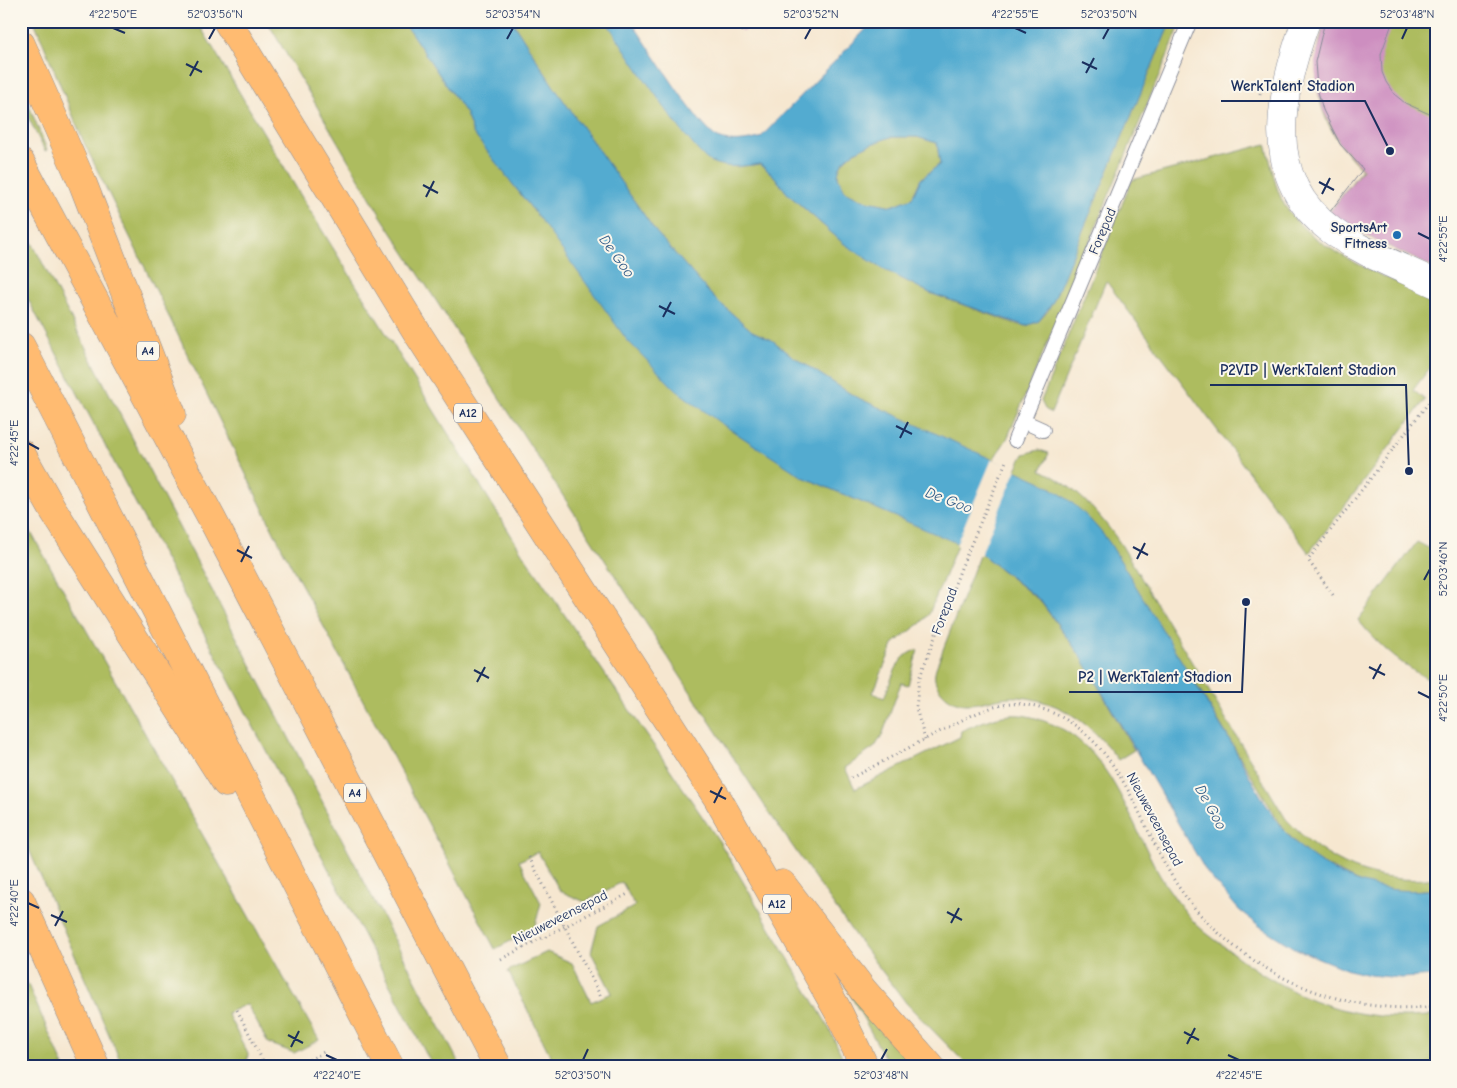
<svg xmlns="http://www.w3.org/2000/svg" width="1457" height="1088" font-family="'Comic Neue',sans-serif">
	<rect width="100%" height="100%" fill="#fbf7ec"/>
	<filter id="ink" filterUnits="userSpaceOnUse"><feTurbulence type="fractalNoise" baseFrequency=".02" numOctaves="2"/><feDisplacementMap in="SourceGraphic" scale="10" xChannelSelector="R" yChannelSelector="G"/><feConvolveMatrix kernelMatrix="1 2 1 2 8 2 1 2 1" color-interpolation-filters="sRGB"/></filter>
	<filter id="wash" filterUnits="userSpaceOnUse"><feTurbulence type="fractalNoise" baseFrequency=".0096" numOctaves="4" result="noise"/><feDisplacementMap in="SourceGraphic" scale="20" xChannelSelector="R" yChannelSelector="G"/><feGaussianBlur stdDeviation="1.12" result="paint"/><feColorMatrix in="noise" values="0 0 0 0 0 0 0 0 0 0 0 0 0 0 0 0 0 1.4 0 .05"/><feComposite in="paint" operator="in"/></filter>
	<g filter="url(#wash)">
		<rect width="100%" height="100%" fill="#f6e7d0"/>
		<g fill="#adbc5f" stroke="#64765e">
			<path d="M 34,21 L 197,21 L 307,206 L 521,551 L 719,841 L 827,1024 L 847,1067 L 556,1067 L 508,971 L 547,952 L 572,963 L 591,1002 L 612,993 L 591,952 L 598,926 L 635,906 L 622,882 L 585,902 L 560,891 L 538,852 L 519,861 L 541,903 L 534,929 L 495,949 L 282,548 L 85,145 Z"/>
			<path d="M 267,21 L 403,21 L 466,114 L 473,133 L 539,218 L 803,477 L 958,543 L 929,614 L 921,623 L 894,643 L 873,693 L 884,698 C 892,680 897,653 918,650 L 908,685 L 901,683 L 883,733 L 875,747 L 845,768 L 855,789 L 960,737 L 961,731 C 977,724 994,716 1011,715 C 1022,714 1034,717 1044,721 C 1109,742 1129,820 1159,874 C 1168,889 1185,913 1197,925 C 1207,935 1219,942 1230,951 C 1292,999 1356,1025 1436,1015 L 1436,1067 L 970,1067 L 967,1065 L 907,1004 L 856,937 L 770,814 L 381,216 Z"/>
			<path d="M 512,21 L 606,21 L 687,136 L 735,167 L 760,164 L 774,176 L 787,193 L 843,243 L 883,269 L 930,293 L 1019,325 L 1026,326 L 1039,321 L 1048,311 L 1171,21 L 1182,21 L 1007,439 L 992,461 L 854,396 L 792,356 L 772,340 L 752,331 L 713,297 L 656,232 L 554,87 Z"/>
			<path d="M 1325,21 L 1436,21 L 1436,269 L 1355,230 L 1329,213 L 1362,169 C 1318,127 1307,79 1325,21 Z"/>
			<path d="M 21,86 L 47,150 L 45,151 L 21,103 Z"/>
			<path d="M 890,137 L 917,137 L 937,143 L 940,164 L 921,179 L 912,198 L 892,206 L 863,200 L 845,191 L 838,177 C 837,153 873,144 890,137 Z"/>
			<path d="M 1266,144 C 1272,165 1274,187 1285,206 C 1312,251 1390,278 1436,300 L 1436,360 L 1413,390 L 1425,400 L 1309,553 L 1106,281 L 1051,413 L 1045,409 L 1041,401 L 1132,180 Z"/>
			<path d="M 21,221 L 112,399 L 461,1067 L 433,1067 L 21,286 Z"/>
			<path d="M 1039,450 L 1049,453 L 1041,470 C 1076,486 1101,515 1122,546 L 1286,819 C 1326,863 1376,886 1436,878 L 1436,889 L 1400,892 L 1362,884 L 1314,859 L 1300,847 L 1284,830 L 1192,677 L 1052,488 L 1015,471 L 1024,454 Z"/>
			<path d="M 21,515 L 319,1040 L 294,1053 L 268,1043 L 247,1004 L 227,1013 L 248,1054 L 246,1067 L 123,1067 L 21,831 Z"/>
			<path d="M 1417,542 L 1436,552 L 1436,683 C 1404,668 1380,647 1358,620 Z"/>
			<path d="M 980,553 L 1040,601 L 1082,658 L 1134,750 L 1118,760 C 1100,735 1075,711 1044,702 C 1033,699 1022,696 1010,697 C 986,698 962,715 942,692 C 935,684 933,678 936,668 Z"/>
			<path d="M 21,969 L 64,1067 L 21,1067 Z"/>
			<path d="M 844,983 L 919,1067 L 890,1067 Z"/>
		</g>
		<g fill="#53abd0" stroke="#376d97" fill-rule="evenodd">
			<path d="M 403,21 L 512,21 L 554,87 L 656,232 L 713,297 L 752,331 L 772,340 L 792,356 L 854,396 L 1039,481 C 1068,496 1089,516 1109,542 C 1149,608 1189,673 1229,739 C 1249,774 1272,823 1302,849 C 1340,881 1387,896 1436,889 L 1436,976 L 1401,978 L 1370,975 L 1348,970 L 1294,948 L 1261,927 L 1239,910 L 1207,873 L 1082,658 L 1040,600 L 980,553 L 803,477 L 719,422 L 676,390 L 627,340 L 539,218 L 473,133 L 466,114 Z"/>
			<path d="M 606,21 L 631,21 C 646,42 700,130 718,138 C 733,144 745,141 760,138 L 874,21 L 1171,21 L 1053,302 L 1039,321 L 1026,326 L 930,293 L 883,269 L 843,243 L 787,193 L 774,176 L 760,164 C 743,166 727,169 711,162 C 692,153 622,45 606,21 ZM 890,137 L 917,137 L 937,143 L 940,164 L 921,179 L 912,198 L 892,206 L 863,200 L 845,191 L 838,177 C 837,153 873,144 890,137 Z"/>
		</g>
		<path fill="#f6e7d0" d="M 992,459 L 1017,469 L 980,556 L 956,545 Z"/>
		<g id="blocks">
			<g fill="#cd8ec0">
				<path d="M 734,21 L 757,21 L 742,32 Z"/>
				<path d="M 1325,21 L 1393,21 L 1381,54 L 1382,72 L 1386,82 L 1394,94 L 1405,103 L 1436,117 L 1436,269 L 1355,230 L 1329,213 L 1363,169 L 1340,144 L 1323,110 L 1317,88 L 1315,62 Z"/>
			</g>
		</g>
	</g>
	<g filter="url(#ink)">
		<use href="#blocks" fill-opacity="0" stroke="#888b97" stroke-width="1"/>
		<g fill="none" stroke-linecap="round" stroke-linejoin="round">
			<g stroke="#888b97" stroke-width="16">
				<g id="service">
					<path d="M 1023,421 L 1043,430"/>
					<path d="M 1015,440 L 1190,21"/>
				</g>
			</g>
			<g stroke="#888b97" stroke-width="29">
				<path id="minor" d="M 1306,21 C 1280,93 1260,177 1331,230 C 1362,253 1401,267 1436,284"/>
			</g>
			<g stroke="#888b97" stroke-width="29">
				<g id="motorway">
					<path d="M 227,21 L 418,334 L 718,799 L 837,1009 L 865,1067"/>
					<path d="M 21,44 L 83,184 L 172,414"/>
					<path d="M 21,163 L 212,519 L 498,1067"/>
					<path d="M 21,346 L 390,1067"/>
					<path d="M 21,453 L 52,508 L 226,783"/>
					<path d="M 782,884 L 863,990 L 931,1067"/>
					<path d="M 21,901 L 96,1067"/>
				</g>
			</g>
			<g stroke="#888b97" stroke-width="3" stroke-dasharray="1 4" stroke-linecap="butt">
				<path d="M 1333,595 L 1308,560 L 1436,393"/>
				<path d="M 925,740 L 916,708 L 919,679 L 961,568 L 1007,459"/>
				<path d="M 851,778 C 878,764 905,750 931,736 C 956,724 983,706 1011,704 C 1024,703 1037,707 1048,711 C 1121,739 1138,823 1176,883 C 1231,967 1336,1018 1436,1006"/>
				<path d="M 529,857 L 601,997"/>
				<path d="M 501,959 L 628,894"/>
				<path d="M 237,1010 L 266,1067"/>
				<path d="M 296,1067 L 324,1052"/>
			</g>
			<use href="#service" stroke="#fff" stroke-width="14"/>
			<use href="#minor" stroke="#fff" stroke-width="28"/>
			<use href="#motorway" stroke="#ffbb71" stroke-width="28"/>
			<path stroke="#888b97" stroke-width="3" stroke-dasharray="1 4" stroke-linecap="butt" d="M 1260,94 L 1261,90 L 1317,83"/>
		</g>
	</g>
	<path fill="none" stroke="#1b2f5e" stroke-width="2" d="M 113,28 L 125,33M 1015,28 L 1026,33M 209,39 L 215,28M 507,39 L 513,28M 805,39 L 811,28M 1103,39 L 1109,28M 1402,39 L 1407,28M 1082,62 L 1097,69M 186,64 L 202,72M 1086,73 L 1094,58M 190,76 L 198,61M 1319,182 L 1334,190M 423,185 L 438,193M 1322,194 L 1330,178M 426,197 L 434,181M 1418,233 L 1430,239M 659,306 L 675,314M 663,317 L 671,302M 896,426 L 912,434M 900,438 L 908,422M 28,443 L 39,449M 1133,547 L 1148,555M 237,550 L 252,558M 1137,559 L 1145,543M 241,562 L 249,546M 1424,580 L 1430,569M 1369,667 L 1385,675M 474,670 L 489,678M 1373,679 L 1381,664M 477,682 L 485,667M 1418,692 L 1430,698M 710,791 L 726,799M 714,803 L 722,787M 28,903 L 39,908M 947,912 L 962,920M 51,915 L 67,922M 951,923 L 959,908M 55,926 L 63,911M 1184,1032 L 1199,1040M 288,1035 L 303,1043M 1187,1044 L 1195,1028M 291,1047 L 299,1031M 326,1055 L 337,1060M 1228,1055 L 1239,1060M 583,1060 L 588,1049M 881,1060 L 887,1049"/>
	<circle fill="#1f6fb2" stroke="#fbf7ec" stroke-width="2" cx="1397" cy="235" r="5"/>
	<g text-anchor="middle" stroke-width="4" stroke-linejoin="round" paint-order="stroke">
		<g fill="#fbf7ec" stroke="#5e6b89" stroke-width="1">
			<rect x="137" y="341.5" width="22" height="19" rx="4"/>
			<rect x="454" y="403.5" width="28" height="19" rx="4"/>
			<rect x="344" y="783.5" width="22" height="19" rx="4"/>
			<rect x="763" y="894.5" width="28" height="19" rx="4"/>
		</g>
		<g font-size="12" font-weight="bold" fill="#1b2f5e">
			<text x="148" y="355">A4</text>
			<text x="468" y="417">A12</text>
			<text x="355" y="797">A4</text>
			<text x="777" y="908">A12</text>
		</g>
		<g font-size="14" font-weight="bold" fill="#1b2f5e" stroke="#fbf7ec" text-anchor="end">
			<text x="1387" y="232">SportsArt<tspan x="1387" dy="16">Fitness</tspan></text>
		</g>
		<g font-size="14" fill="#1b2f5e" stroke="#fbf7ec">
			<text transform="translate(1102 231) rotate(-67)" y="5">Forepad</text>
			<text transform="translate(944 611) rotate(-69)" y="5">Forepad</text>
			<text transform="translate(1155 819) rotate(62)" y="5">Nieuweveensepad</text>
			<text transform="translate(560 917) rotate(-27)" y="5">Nieuweveensepad</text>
		</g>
		<g font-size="15" font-style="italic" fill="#2f5a86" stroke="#fbf7ec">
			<text transform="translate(617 256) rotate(54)" y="5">De Goo</text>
			<text transform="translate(949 500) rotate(21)" y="5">De Goo</text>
			<text transform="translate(1211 807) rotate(61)" y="5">De Goo</text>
		</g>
	</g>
	<path fill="none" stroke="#1b2f5e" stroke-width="2" d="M1390 151L1365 101H1221M1409 471L1406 385H1210M1246 602L1242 692H1069"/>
	<g fill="#1b2f5e" stroke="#fbf7ec" stroke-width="2">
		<circle cx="1390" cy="151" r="5"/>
		<circle cx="1409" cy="471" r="5"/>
		<circle cx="1246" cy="602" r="5"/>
	</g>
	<g font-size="15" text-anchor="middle" font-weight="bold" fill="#1b2f5e" stroke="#fbf7ec" stroke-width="4" stroke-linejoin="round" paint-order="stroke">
		<text x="1293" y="91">WerkTalent Stadion</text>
		<text x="1308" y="375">P2VIP | WerkTalent Stadion</text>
		<text x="1155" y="682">P2 | WerkTalent Stadion</text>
	</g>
	<rect width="1457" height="1088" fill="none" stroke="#fbf7ec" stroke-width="55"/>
	<rect x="28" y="28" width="1402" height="1032" fill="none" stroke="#1b2f5e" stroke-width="2"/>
	<g font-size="12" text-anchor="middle" fill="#1b2f5e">
		<text x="113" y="18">4°22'50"E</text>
		<text x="215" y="18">52°03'56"N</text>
		<text x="513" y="18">52°03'54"N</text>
		<text x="811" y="18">52°03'52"N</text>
		<text x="1015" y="18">4°22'55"E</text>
		<text x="1109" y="18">52°03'50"N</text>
		<text x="1407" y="18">52°03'48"N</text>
		<text transform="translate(1443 239) rotate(-90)" y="4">4°22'55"E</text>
		<text transform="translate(14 443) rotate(-90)" y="4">4°22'45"E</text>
		<text transform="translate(1443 569) rotate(-90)" y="4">52°03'46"N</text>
		<text transform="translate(1443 698) rotate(-90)" y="4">4°22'50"E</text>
		<text transform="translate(14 903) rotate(-90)" y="4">4°22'40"E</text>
		<text x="337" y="1079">4°22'40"E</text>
		<text x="583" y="1079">52°03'50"N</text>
		<text x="881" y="1079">52°03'48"N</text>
		<text x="1239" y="1079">4°22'45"E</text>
	</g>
</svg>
